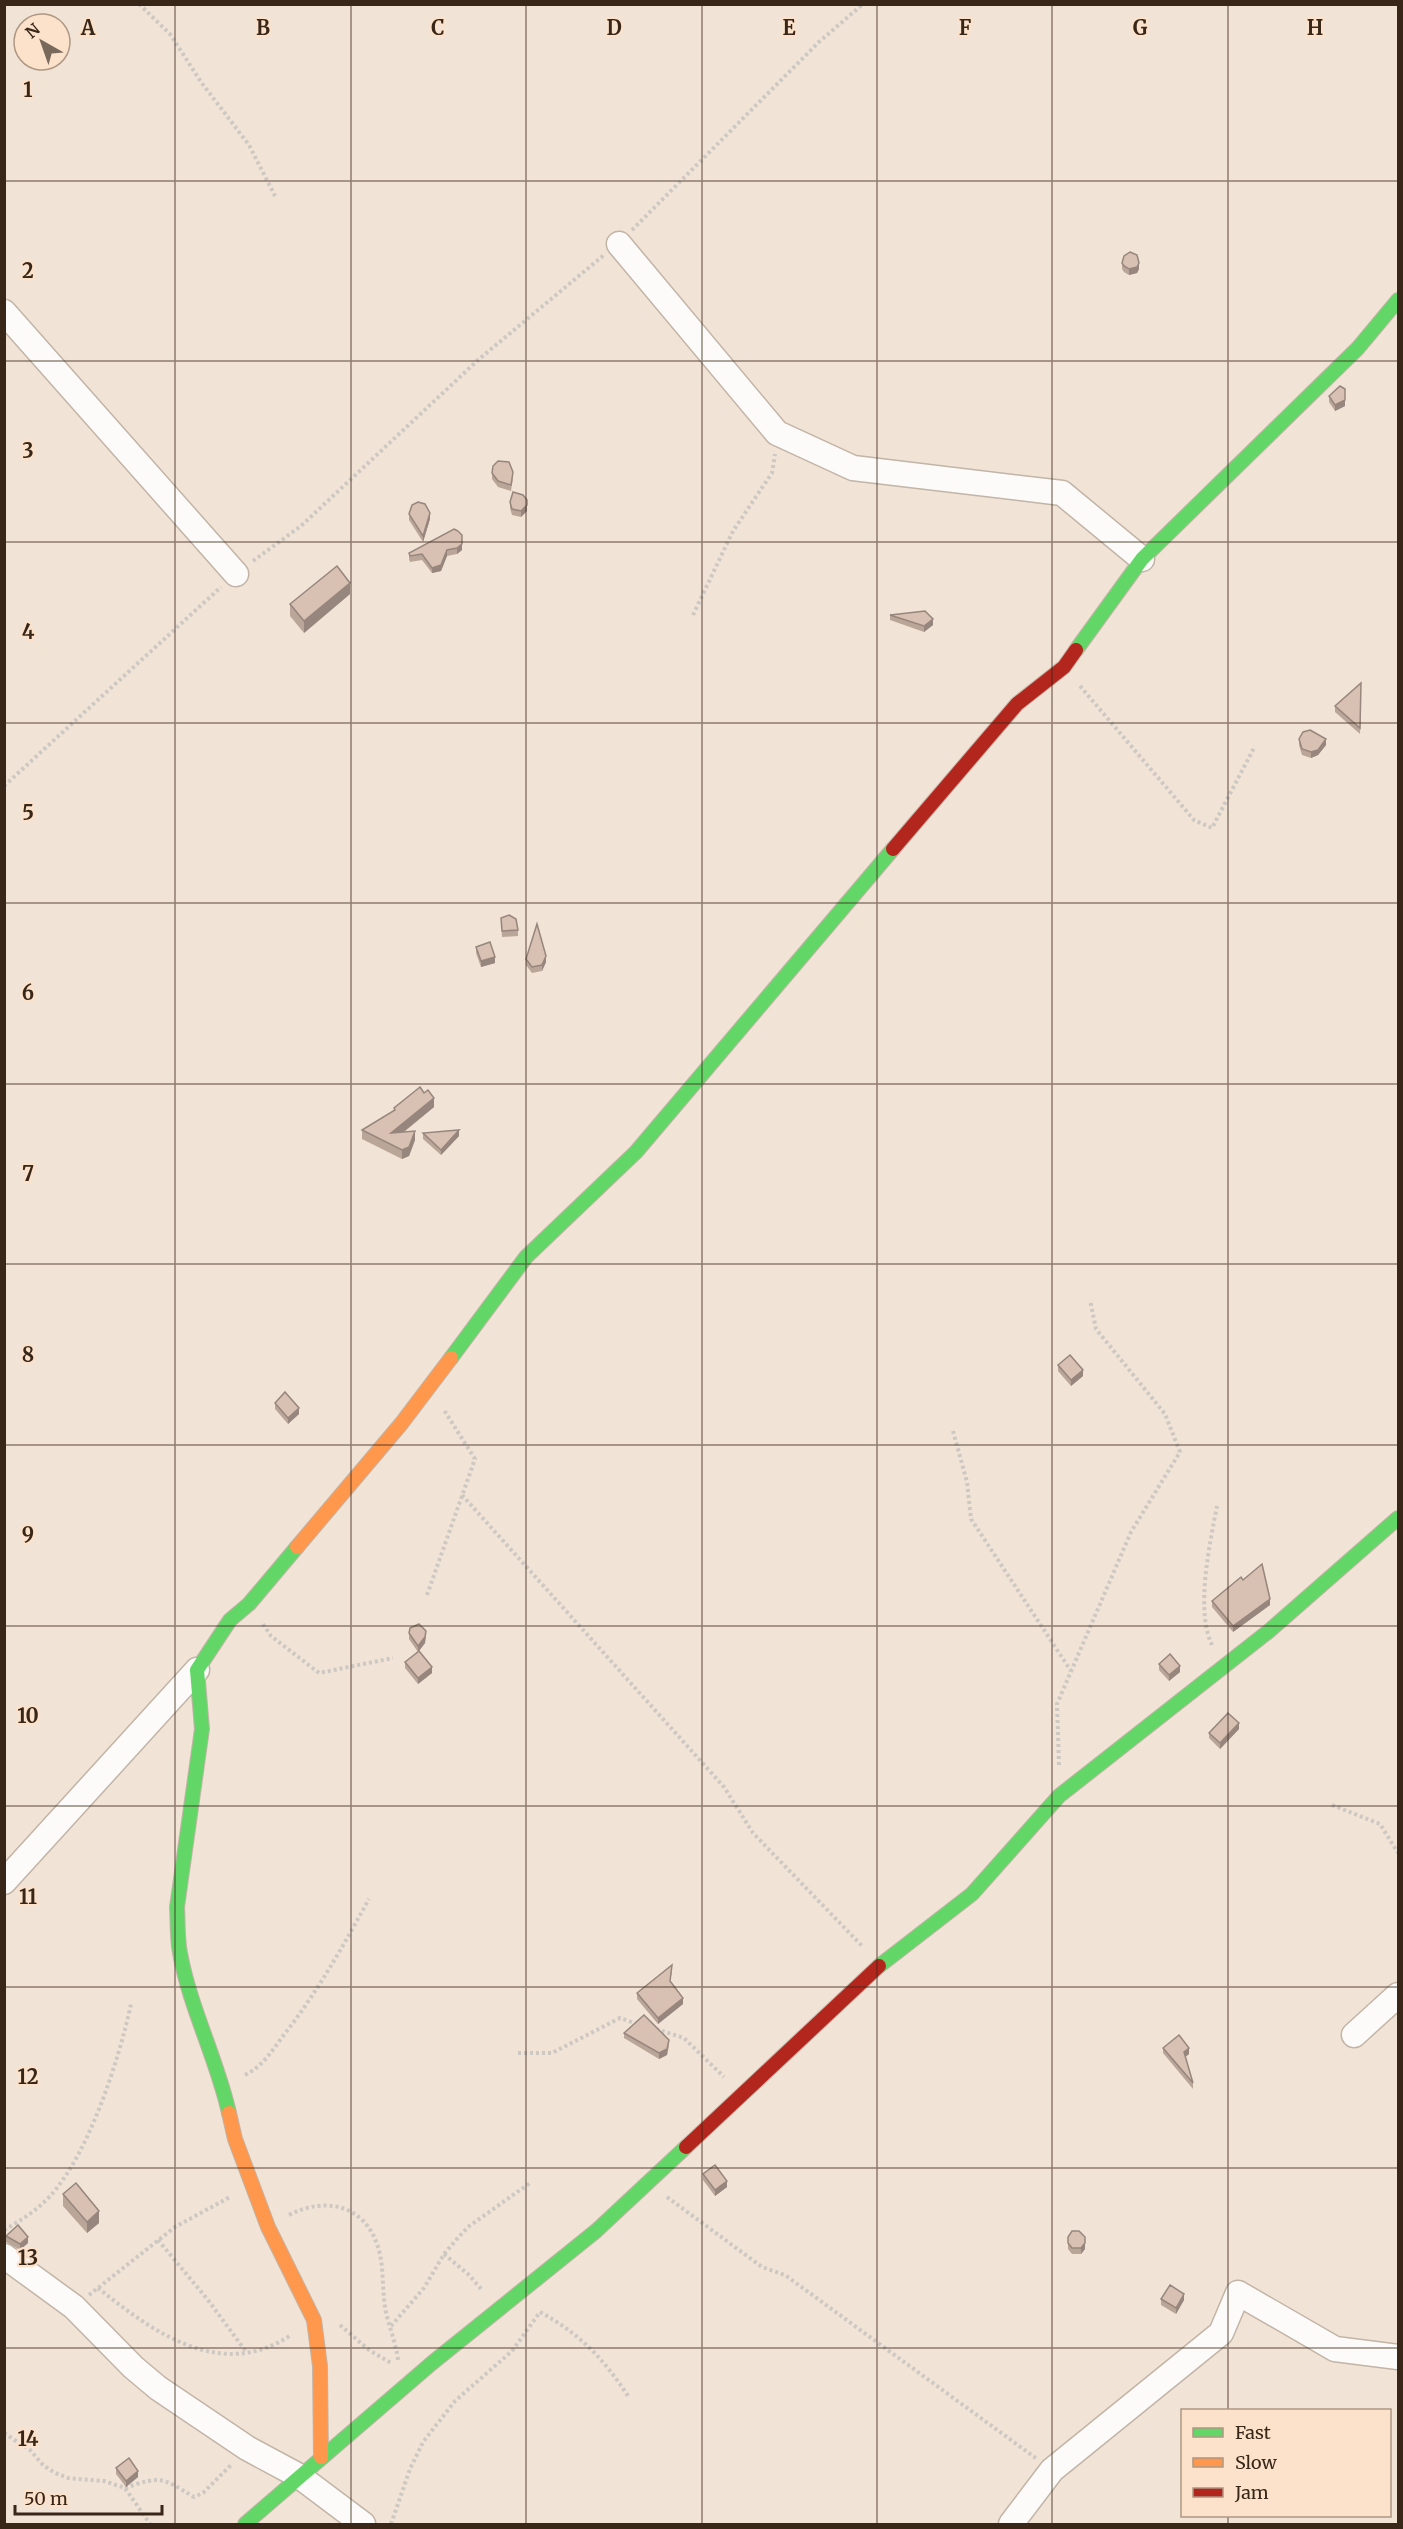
<svg xmlns="http://www.w3.org/2000/svg" width="1403" height="2529" font-family="Merriweather,serif">
	<rect width="100%" height="100%" fill="#f1e3d6"/>
	<g fill="none" stroke-linecap="round" stroke-linejoin="round">
		<g stroke="#c2b4a7" stroke-width="27">
			<g id="street">
				<path d="M 619,244 L 777,433 L 853,468 L 1062,493 L 1142,559"/>
				<path d="M 4,312 L 236,574"/>
				<path d="M 4,1882 L 197,1670"/>
				<path d="M 1354,2035 L 1398,1995"/>
				<path d="M 4,2256 L 74,2307 L 133,2367 L 158,2388 L 247,2448 L 299,2476 L 363,2524"/>
				<path d="M 1011,2524 L 1052,2470 L 1221,2333 L 1238,2293 L 1335,2349 L 1398,2357"/>
			</g>
		</g>
		<g stroke="#c2b4a7" stroke-width="16">
			<g id="fast">
				<path d="M 1076,650 L 1142,559 L 1358,348 L 1398,300"/>
				<path d="M 451,1358 L 526,1257 L 636,1152 L 893,849"/>
				<path d="M 879,1966 L 972,1894 L 1059,1796 L 1269,1631 L 1398,1518"/>
				<path d="M 229,2113 C 217,2059 190,2008 180,1953 C 177,1938 178,1922 177,1907 L 202,1729 L 197,1670 L 230,1620 L 249,1604 L 297,1547"/>
				<path d="M 245,2524 L 432,2363 L 596,2231 L 686,2147"/>
			</g>
		</g>
		<g stroke="#c2b4a7" stroke-width="16">
			<g id="slow">
				<path d="M 297,1547 L 401,1424 L 451,1358"/>
				<path d="M 229,2113 L 235,2139 L 268,2227 L 314,2320 L 320,2366 L 321,2457"/>
			</g>
		</g>
		<g stroke="#c2b4a7" stroke-width="16">
			<g id="jam">
				<path d="M 893,849 L 1017,704 L 1064,667 L 1076,650"/>
				<path d="M 686,2147 L 879,1966"/>
			</g>
		</g>
		<g stroke="#cec8c2" stroke-width="4" stroke-dasharray="3 3" stroke-linecap="butt">
			<path d="M 139,4 L 170,34 L 201,82 L 249,145 L 275,196"/>
			<path d="M 632,230 L 819,42 L 863,4"/>
			<path d="M 253,561 L 301,526 L 478,360 L 604,255"/>
			<path d="M 693,615 L 733,531 L 772,473 L 775,454"/>
			<path d="M 1080,686 L 1194,820 L 1212,828 L 1255,746"/>
			<path d="M 4,786 L 221,587"/>
			<path d="M 953,1431 L 967,1482 L 971,1519 L 1071,1671"/>
			<path d="M 462,1495 L 724,1787 L 753,1833 L 863,1947"/>
			<path d="M 427,1595 L 475,1459 L 444,1410"/>
			<path d="M 263,1624 L 271,1636 L 319,1673 L 393,1658"/>
			<path d="M 1212,1645 C 1195,1610 1210,1543 1217,1506"/>
			<path d="M 1059,1765 L 1057,1704 L 1131,1532 L 1180,1452 L 1165,1414 L 1096,1329 L 1090,1300"/>
			<path d="M 1332,1805 L 1380,1824 L 1398,1853"/>
			<path d="M 656,2029 L 684,2038 L 724,2077"/>
			<path d="M 518,2053 L 552,2053 L 620,2018 L 637,2024"/>
			<path d="M 245,2075 C 262,2067 272,2051 283,2036 C 317,1993 343,1946 369,1899"/>
			<path d="M 667,2197 L 762,2267 L 785,2275 L 1037,2459"/>
			<path d="M 289,2215 C 326,2196 365,2205 378,2247 C 384,2266 382,2287 385,2307 C 388,2325 396,2342 398,2360"/>
			<path d="M 4,2230 C 18,2222 31,2214 42,2204 C 86,2165 119,2060 131,2004"/>
			<path d="M 158,2240 L 208,2300 L 247,2353"/>
			<path d="M 444,2254 L 469,2275 L 482,2290"/>
			<path d="M 98,2288 C 153,2332 221,2382 291,2335"/>
			<path d="M 89,2295 L 175,2227 L 230,2197"/>
			<path d="M 540,2312 C 580,2334 603,2358 628,2396"/>
			<path d="M 340,2325 L 369,2350 L 391,2363"/>
			<path d="M 391,2326 L 424,2288 L 444,2254 L 456,2240 L 468,2227 L 530,2183"/>
			<path d="M 4,2433 L 30,2450 L 43,2465 L 55,2473 L 68,2478 L 104,2481 L 125,2488 L 150,2524"/>
			<path d="M 125,2488 C 162,2475 162,2478 194,2497 L 203,2493 L 232,2464"/>
			<path d="M 391,2524 L 410,2469 L 423,2442 L 455,2401 L 512,2351 L 540,2312"/>
		</g>
		<use href="#street" stroke="#fdfbf9" stroke-width="24"/>
		<use href="#fast" stroke="#63d668" stroke-width="14"/>
		<use href="#slow" stroke="#ff974d" stroke-width="14"/>
		<use href="#jam" stroke="#b3261e" stroke-width="14"/>
	</g>
	<g fill="#baa599">
		<path d="M 1122,263 L 1139,269 L 1137,273 L 1129,275 L 1124,272 L 1122,269 Z"/>
		<path d="M 1329,396 L 1345,406 L 1335,411 L 1329,402 Z"/>
		<path d="M 492,473 L 513,478 L 511,491 L 498,487 L 492,479 Z"/>
		<path d="M 510,502 L 527,511 L 521,517 L 512,515 L 510,508 Z"/>
		<path d="M 409,514 L 430,519 L 423,542 L 409,520 Z"/>
		<path d="M 462,535 L 462,550 L 457,554 L 447,556 L 441,571 L 432,573 L 422,560 L 410,562 L 409,559 L 409,553 Z"/>
		<path d="M 350,594 L 304,633 L 290,616 L 290,604 Z"/>
		<path d="M 890,615 L 933,625 L 924,632 L 890,620 Z"/>
		<path d="M 1361,683 L 1360,734 L 1335,712 L 1335,706 Z"/>
		<path d="M 1299,739 L 1326,745 L 1318,755 L 1311,758 L 1302,755 L 1299,745 Z"/>
		<path d="M 501,918 L 518,930 L 518,936 L 502,937 Z"/>
		<path d="M 476,947 L 495,963 L 481,967 L 476,953 Z"/>
		<path d="M 526,959 L 546,962 L 542,971 L 532,973 L 526,965 Z"/>
		<path d="M 434,1107 L 404,1132 L 415,1140 L 409,1156 L 402,1159 L 362,1139 L 362,1130 L 394,1111 L 394,1108 Z"/>
		<path d="M 423,1133 L 459,1136 L 441,1155 L 423,1139 Z"/>
		<path d="M 1058,1365 L 1083,1376 L 1071,1386 L 1058,1371 Z"/>
		<path d="M 275,1403 L 299,1414 L 288,1424 L 275,1409 Z"/>
		<path d="M 1243,1580 L 1270,1605 L 1233,1632 L 1212,1607 L 1212,1601 Z"/>
		<path d="M 409,1633 L 426,1637 L 425,1643 L 419,1651 L 432,1673 L 418,1684 L 405,1668 L 405,1662 L 418,1652 L 409,1639 Z"/>
		<path d="M 1159,1664 L 1180,1672 L 1169,1681 L 1159,1670 Z"/>
		<path d="M 1239,1729 L 1220,1749 L 1209,1738 L 1209,1733 Z"/>
		<path d="M 672,1971 L 670,1982 L 683,2004 L 658,2024 L 637,1999 L 637,1993 Z"/>
		<path d="M 624,2033 L 669,2046 L 667,2055 L 659,2059 L 624,2038 Z"/>
		<path d="M 1163,2048 L 1189,2054 L 1185,2057 L 1193,2083 L 1193,2089 L 1163,2053 Z"/>
		<path d="M 703,2174 L 727,2187 L 715,2196 L 703,2180 Z"/>
		<path d="M 63,2194 L 99,2223 L 87,2233 L 63,2206 Z"/>
		<path d="M 6,2236 L 28,2243 L 20,2250 L 6,2242 Z"/>
		<path d="M 1068,2237 L 1085,2237 L 1085,2249 L 1081,2254 L 1072,2254 L 1068,2249 Z"/>
		<path d="M 1161,2299 L 1184,2300 L 1176,2314 L 1161,2305 Z"/>
		<path d="M 116,2468 L 138,2477 L 126,2487 L 116,2474 Z"/>
	</g>
	<g fill="#97867d">
		<path d="M 1139,263 L 1139,269 L 1137,273 L 1129,275 L 1129,269 Z"/>
		<path d="M 1345,400 L 1345,406 L 1335,411 L 1335,405 Z"/>
		<path d="M 527,505 L 527,511 L 521,517 L 521,511 Z"/>
		<path d="M 430,513 L 430,519 L 423,542 L 423,536 Z"/>
		<path d="M 462,544 L 462,550 L 457,554 L 457,548 Z"/>
		<path d="M 447,550 L 447,556 L 441,571 L 432,573 L 432,568 Z"/>
		<path d="M 350,583 L 350,594 L 304,633 L 304,621 Z"/>
		<path d="M 933,619 L 933,625 L 924,632 L 924,626 Z"/>
		<path d="M 1326,739 L 1326,745 L 1318,755 L 1311,758 L 1311,752 Z"/>
		<path d="M 546,956 L 546,962 L 542,971 L 542,965 Z"/>
		<path d="M 495,957 L 495,963 L 481,967 L 481,961 Z"/>
		<path d="M 434,1098 L 434,1107 L 391,1142 L 391,1133 Z"/>
		<path d="M 459,1130 L 459,1136 L 441,1155 L 441,1150 Z"/>
		<path d="M 415,1131 L 415,1140 L 409,1156 L 402,1159 L 402,1150 Z"/>
		<path d="M 1083,1370 L 1083,1376 L 1071,1386 L 1071,1380 Z"/>
		<path d="M 299,1408 L 299,1414 L 288,1424 L 288,1418 Z"/>
		<path d="M 1270,1599 L 1270,1605 L 1233,1632 L 1233,1626 Z"/>
		<path d="M 426,1631 L 425,1643 L 418,1652 L 418,1646 Z"/>
		<path d="M 1180,1666 L 1180,1672 L 1169,1681 L 1169,1675 Z"/>
		<path d="M 432,1667 L 432,1673 L 418,1684 L 418,1678 Z"/>
		<path d="M 1239,1723 L 1239,1729 L 1220,1749 L 1220,1743 Z"/>
		<path d="M 683,1998 L 683,2004 L 658,2024 L 658,2018 Z"/>
		<path d="M 669,2040 L 667,2055 L 659,2059 L 659,2053 Z"/>
		<path d="M 1189,2048 L 1189,2054 L 1184,2058 L 1184,2052 Z"/>
		<path d="M 727,2181 L 727,2187 L 715,2196 L 715,2190 Z"/>
		<path d="M 99,2211 L 99,2223 L 87,2233 L 87,2222 Z"/>
		<path d="M 28,2237 L 28,2243 L 20,2250 L 20,2244 Z"/>
		<path d="M 1085,2243 L 1085,2249 L 1081,2254 L 1081,2248 Z"/>
		<path d="M 1184,2294 L 1184,2300 L 1176,2314 L 1176,2308 Z"/>
		<path d="M 138,2471 L 138,2477 L 126,2487 L 126,2481 Z"/>
	</g>
	<g fill="#d8c0b2" stroke="#97867d" stroke-width="1.5">
		<path d="M 1130,252 L 1137,255 L 1139,263 L 1137,267 L 1129,269 L 1124,266 L 1122,263 L 1124,256 Z"/>
		<path d="M 1340,386 L 1345,389 L 1345,400 L 1335,405 L 1329,396 Z"/>
		<path d="M 498,461 L 509,462 L 513,472 L 511,485 L 498,481 L 492,473 L 493,466 Z"/>
		<path d="M 513,492 L 523,495 L 527,500 L 527,505 L 521,511 L 512,509 L 510,502 Z"/>
		<path d="M 418,502 L 425,504 L 430,513 L 423,536 L 409,514 L 412,505 Z"/>
		<path d="M 454,529 L 458,531 L 462,535 L 462,544 L 457,548 L 447,550 L 441,565 L 432,568 L 422,554 L 410,556 L 409,553 Z"/>
		<path d="M 337,566 L 350,583 L 304,621 L 290,604 Z"/>
		<path d="M 925,611 L 933,619 L 924,626 L 890,615 Z"/>
		<path d="M 1361,683 L 1360,728 L 1335,706 Z"/>
		<path d="M 1310,730 L 1326,739 L 1318,750 L 1311,752 L 1302,749 L 1299,739 L 1303,732 Z"/>
		<path d="M 509,915 L 516,919 L 518,930 L 502,931 L 501,918 Z"/>
		<path d="M 537,924 L 546,956 L 542,965 L 532,967 L 526,959 Z"/>
		<path d="M 490,942 L 495,957 L 481,961 L 476,947 Z"/>
		<path d="M 420,1087 L 424,1093 L 428,1090 L 434,1098 L 391,1133 L 415,1131 L 409,1147 L 402,1150 L 362,1130 L 395,1110 L 394,1108 Z"/>
		<path d="M 459,1130 L 441,1150 L 423,1133 Z"/>
		<path d="M 1070,1355 L 1083,1370 L 1071,1380 L 1058,1365 Z"/>
		<path d="M 285,1392 L 299,1408 L 288,1418 L 275,1403 Z"/>
		<path d="M 1262,1564 L 1270,1599 L 1233,1626 L 1212,1601 L 1241,1577 L 1243,1580 Z"/>
		<path d="M 419,1624 L 426,1631 L 425,1637 L 418,1646 L 409,1633 L 410,1628 Z"/>
		<path d="M 419,1651 L 432,1667 L 418,1678 L 405,1662 Z"/>
		<path d="M 1170,1654 L 1180,1666 L 1169,1675 L 1159,1664 Z"/>
		<path d="M 1228,1713 L 1239,1723 L 1220,1743 L 1209,1733 Z"/>
		<path d="M 672,1965 L 670,1981 L 683,1998 L 658,2018 L 637,1993 Z"/>
		<path d="M 644,2015 L 669,2040 L 667,2049 L 659,2053 L 624,2033 Z"/>
		<path d="M 1179,2035 L 1189,2048 L 1184,2052 L 1193,2083 L 1163,2048 Z"/>
		<path d="M 715,2165 L 727,2181 L 715,2190 L 703,2174 Z"/>
		<path d="M 76,2183 L 99,2211 L 87,2222 L 63,2194 Z"/>
		<path d="M 18,2225 L 28,2237 L 20,2244 L 6,2236 Z"/>
		<path d="M 1072,2231 L 1079,2231 L 1085,2237 L 1085,2243 L 1081,2248 L 1072,2248 L 1068,2243 L 1068,2237 Z"/>
		<path d="M 1170,2285 L 1184,2294 L 1176,2308 L 1161,2299 Z"/>
		<path d="M 129,2458 L 138,2471 L 126,2481 L 116,2468 Z"/>
	</g>
	<path fill="none" stroke="#382718" stroke-width="1.5" stroke-opacity="0.55" d="M 175,4 L 175,2524M 351,4 L 351,2524M 526,4 L 526,2524M 702,4 L 702,2524M 877,4 L 877,2524M 1052,4 L 1052,2524M 1228,4 L 1228,2410M 4,181 L 1398,181M 4,361 L 1398,361M 4,542 L 1398,542M 4,723 L 1398,723M 4,903 L 1398,903M 4,1084 L 1398,1084M 4,1264 L 1398,1264M 4,1445 L 1398,1445M 4,1626 L 1398,1626M 4,1806 L 1398,1806M 4,1987 L 1398,1987M 4,2168 L 1398,2168M 4,2348 L 1398,2348M 1228,2516 L 1228,2524"/>
	<g font-size="20" text-anchor="middle" font-weight="bold" fill="#382718" stroke="#fce2cb" stroke-width="4.5" stroke-linejoin="round" paint-order="stroke">
		<text x="88" y="35">A</text>
		<text x="263" y="35">B</text>
		<text x="438" y="35">C</text>
		<text x="614" y="35">D</text>
		<text x="789" y="35">E</text>
		<text x="965" y="35">F</text>
		<text x="1140" y="35">G</text>
		<text x="1315" y="35">H</text>
		<text x="28" y="97">1</text>
		<text x="28" y="278">2</text>
		<text x="28" y="458">3</text>
		<text x="28" y="639">4</text>
		<text x="28" y="820">5</text>
		<text x="28" y="1000">6</text>
		<text x="28" y="1181">7</text>
		<text x="28" y="1362">8</text>
		<text x="28" y="1542">9</text>
		<text x="28" y="1723">10</text>
		<text x="28" y="1904">11</text>
		<text x="28" y="2084">12</text>
		<text x="28" y="2265">13</text>
		<text x="28" y="2446">14</text>
	</g>
	<rect width="1403" height="2529" fill="none" stroke="#382718" stroke-width="12"/>
	<rect x="1181" y="2409" width="210" height="108" fill="#fce2cb" stroke="#ae9783" stroke-width="1.5"/>
	<rect x="1193" y="2428" width="30" height="9" fill="#63d668" stroke="#ae9783" stroke-width="1.5"/>
	<text x="1235" y="2439" font-size="18" fill="#382718">Fast</text>
	<rect x="1193" y="2458" width="30" height="9" fill="#ff974d" stroke="#ae9783" stroke-width="1.5"/>
	<text x="1235" y="2469" font-size="18" fill="#382718">Slow</text>
	<rect x="1193" y="2488" width="30" height="9" fill="#b3261e" stroke="#ae9783" stroke-width="1.5"/>
	<text x="1235" y="2499" font-size="18" fill="#382718">Jam</text>
	<g transform="translate(42 42) rotate(320)"><circle r="28" fill="#fce2cb" stroke="#ae9783" stroke-width="1.5"/>
	<path d="M0-4.5L10 22L0 15L-10 22Z" fill="#79695a"/>
	<text y="-9" font-size="16" font-weight="bold" text-anchor="middle" fill="#382718">N</text>
	</g>
	<path d="M15 2505v9h147v-9" fill="none" stroke="#382718" stroke-width="3"/>
	<text x="24" y="2505" font-size="18" fill="#382718" stroke="#fce2cb" stroke-width="4.5" paint-order="stroke">50 m</text>
</svg>
